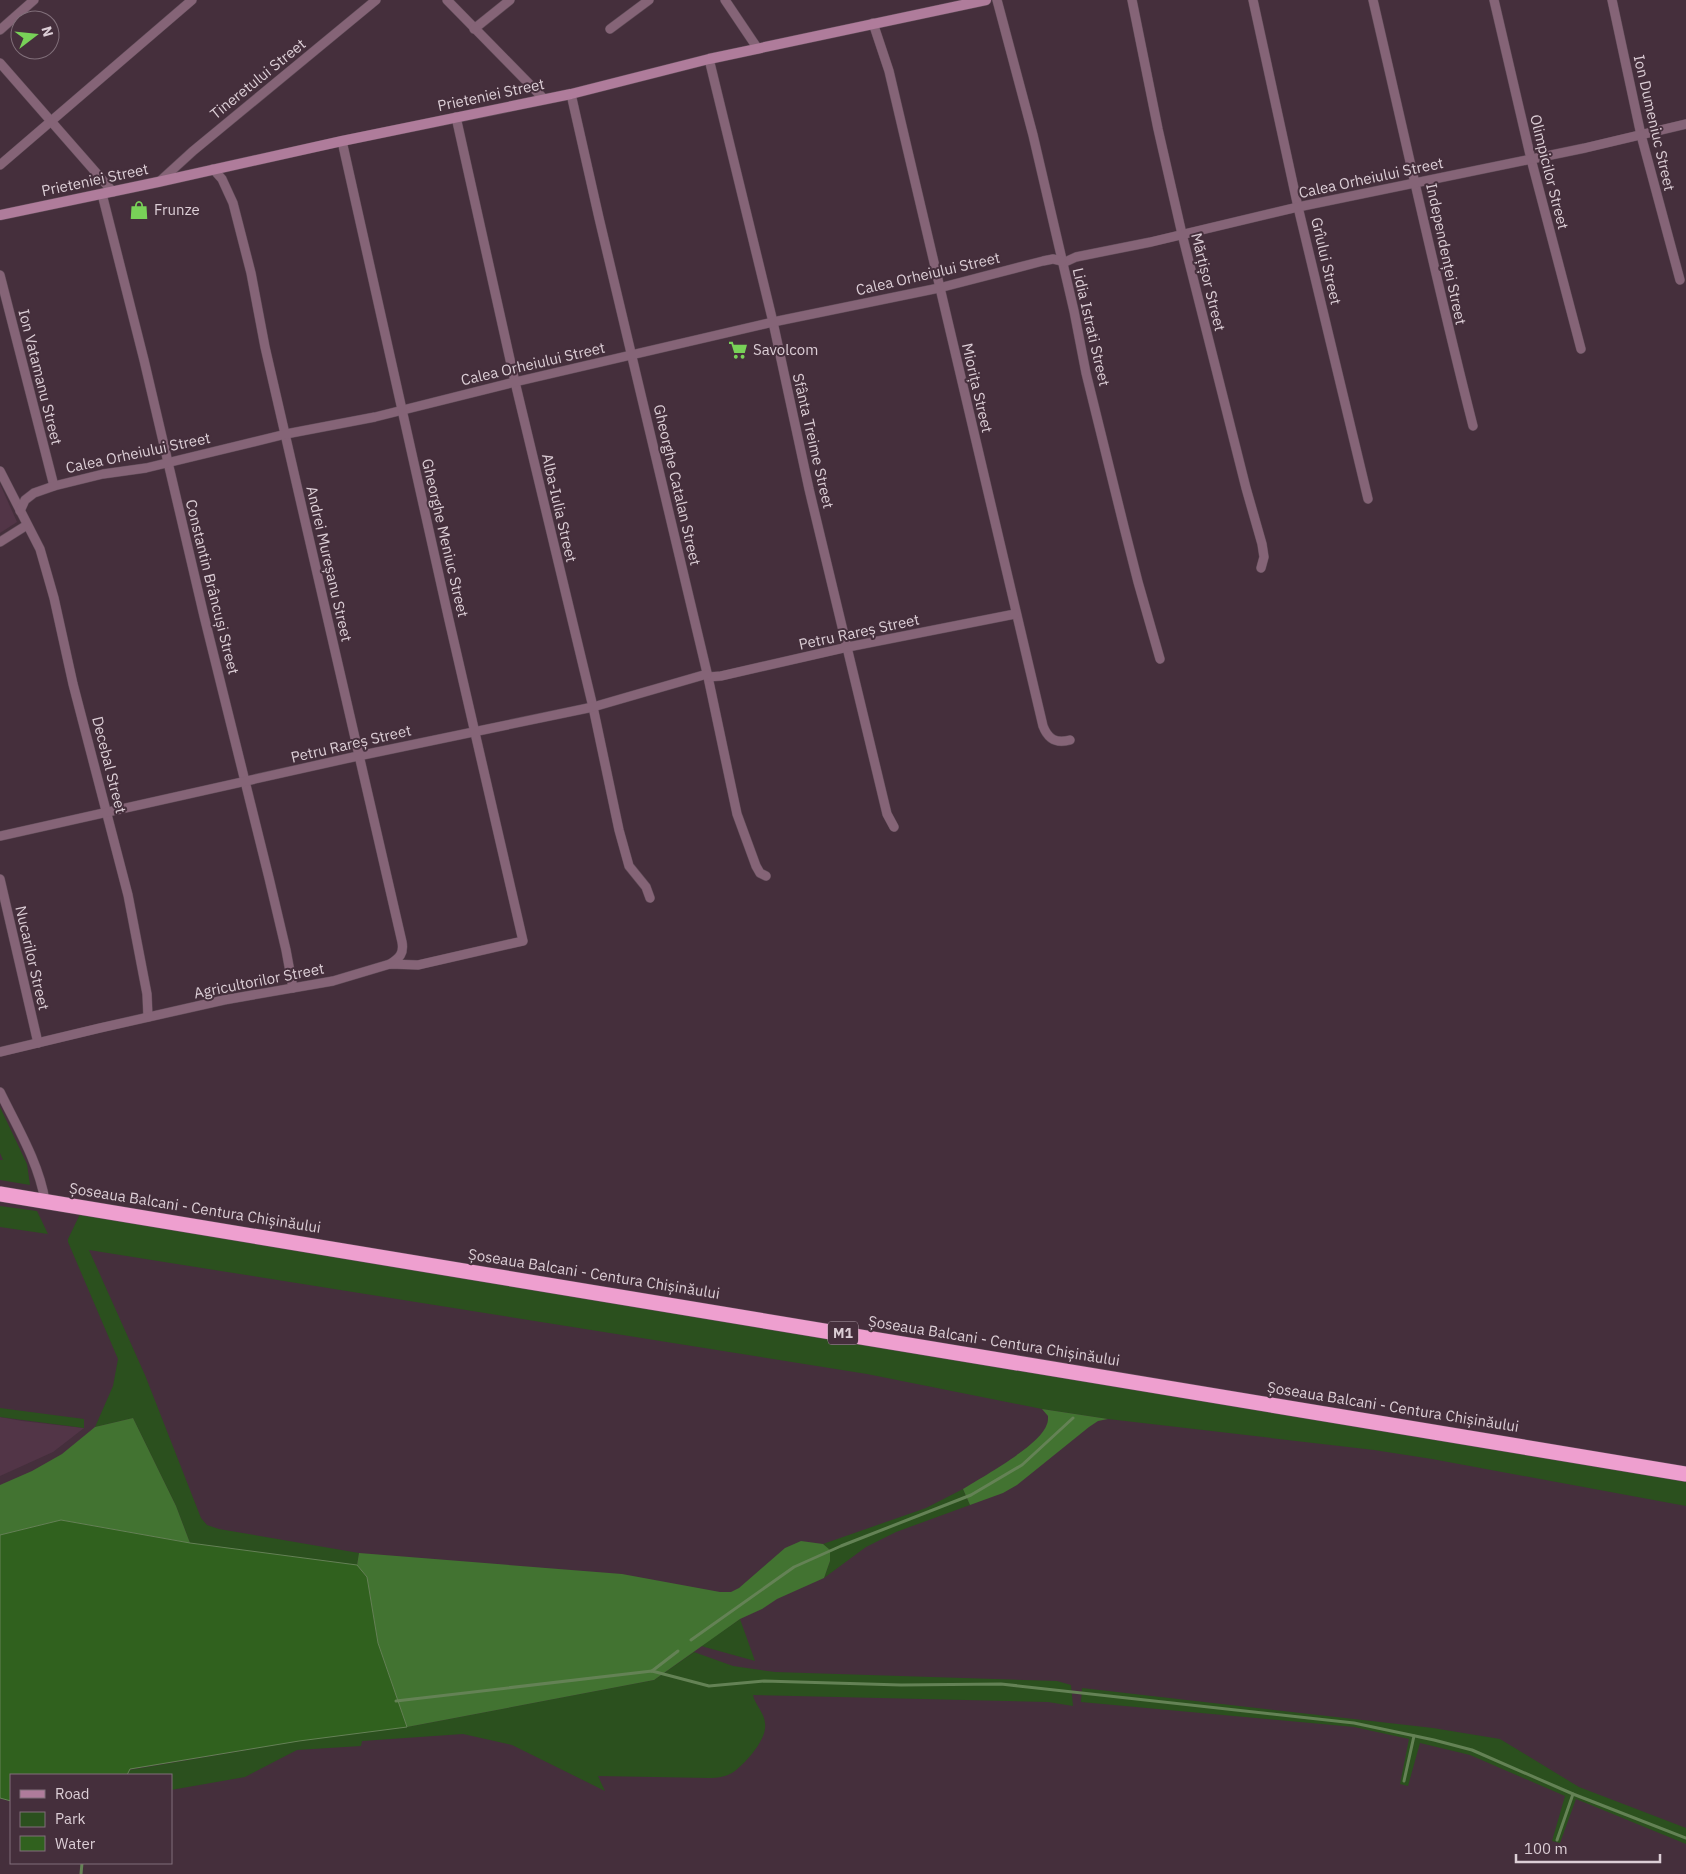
<svg xmlns="http://www.w3.org/2000/svg" width="1686" height="1874" font-family="'IBM Plex Sans',sans-serif">
	<rect width="100%" height="100%" fill="#452f3c"/>
	<g fill="#523547">
		<path d="M 0,484 L 17,522 L 0,533 Z"/>
		<path d="M 0,1417 L 22,1421 L 84,1428 L 53,1452 L 0,1476 Z"/>
	</g>
	<g fill="#2b501e">
		<path d="M 0,1107 L 27,1164 L 30,1185 L 0,1180 L 0,1160 L 3,1160 L 0,1153 Z"/>
		<path d="M 0,1206 L 37,1211 L 48,1234 L 0,1227 Z"/>
		<path d="M 81,1212 L 1686,1479 L 1686,1506 L 1432,1459 L 1374,1450 L 1108,1419 L 1042,1409 L 867,1374 L 89,1250 L 145,1375 L 201,1518 L 207,1525 L 219,1529 L 359,1553 L 357,1565 L 190,1543 L 176,1506 L 133,1418 L 95,1427 L 113,1386 L 118,1359 L 68,1242 L 68,1239 Z"/>
		<path d="M 0,1408 L 84,1419 L 84,1428 L 0,1417 Z"/>
		<path d="M 963,1489 L 970,1505 L 896,1532 L 866,1547 L 824,1578 L 830,1561 L 830,1550 L 823,1544 L 926,1508 Z"/>
		<path d="M 740,1619 L 755,1661 L 701,1646 Z"/>
		<path d="M 694,1652 L 733,1666 L 775,1672 L 1057,1681 L 1071,1685 L 1073,1706 L 1048,1702 L 753,1695 C 755,1705 764,1712 765,1723 C 768,1739 744,1765 732,1773 C 725,1777 717,1778 709,1778 L 598,1776 L 605,1791 L 512,1745 L 463,1734 L 362,1741 L 361,1746 L 297,1750 L 245,1777 L 171,1790 L 171,1775 L 127,1775 L 130,1770 L 299,1741 L 407,1727 L 654,1680 Z"/>
		<path d="M 1082,1688 L 1433,1728 L 1500,1739 L 1579,1787 L 1686,1828 L 1686,1844 L 1576,1799 L 1560,1843 L 1552,1841 L 1565,1796 L 1470,1755 L 1420,1743 L 1408,1786 L 1400,1784 L 1409,1739 L 1354,1727 L 1081,1702 Z"/>
	</g>
	<g fill="#427331">
		<path d="M 1042,1409 L 1108,1419 L 1098,1421 L 1089,1427 L 1017,1485 L 1003,1493 L 970,1505 L 963,1489 C 982,1477 1041,1445 1047,1424 C 1048,1422 1048,1419 1048,1416 Z"/>
		<path d="M 133,1418 L 176,1506 L 190,1543 L 61,1520 L 0,1535 L 0,1485 L 32,1471 L 62,1454 L 95,1427 Z"/>
		<path d="M 801,1541 L 823,1544 L 830,1550 L 830,1561 L 824,1578 L 777,1599 L 762,1609 L 740,1619 L 654,1680 L 407,1727 L 378,1643 L 367,1577 L 357,1565 L 359,1553 L 622,1574 L 720,1592 L 731,1592 L 739,1588 L 785,1548 Z"/>
	</g>
	<path fill="#30611e" stroke="#648255" d="M 61,1520 L 190,1543 L 357,1565 L 367,1577 L 378,1643 L 407,1727 L 299,1741 L 130,1769 L 127,1775 L 11,1775 L 11,1801 L 0,1798 L 0,1535 Z"/>
	<g fill="none" stroke-linecap="round" stroke-linejoin="round">
		<g stroke="#648255" stroke-width="3">
			<path d="M 691,1640 L 794,1567 L 841,1546 L 971,1495 L 1022,1465 L 1073,1418"/>
			<path d="M 652,1671 L 678,1651"/>
			<path d="M 396,1701 L 652,1671 L 709,1686 L 764,1681 L 901,1685 L 1001,1684 L 1354,1723 L 1434,1740 L 1472,1750 L 1573,1794 L 1686,1838"/>
			<path d="M 1404,1781 L 1414,1736"/>
			<path d="M 1557,1840 L 1573,1794"/>
			<path d="M 81,1874 L 82,1863"/>
		</g>
		<g stroke="#604c58" stroke-width="10">
			<g id="street">
				<path d="M 447,0 L 544,99"/>
				<path d="M 725,0 L 758,49"/>
				<path d="M 997,0 L 1033,135 L 1074,311 L 1086,373 L 1124,527 L 1138,582 L 1160,659"/>
				<path d="M 1132,0 L 1158,129 L 1182,234 L 1246,488 L 1262,544 L 1264,557 L 1261,568"/>
				<path d="M 1253,0 L 1298,207 L 1368,499"/>
				<path d="M 1373,0 C 1406,142 1437,285 1473,426"/>
				<path d="M 1494,0 L 1531,159 L 1581,349"/>
				<path d="M 1612,0 L 1641,135 L 1680,280"/>
				<path d="M 873,23 L 889,71 L 1043,726 C 1048,739 1056,744 1070,740"/>
				<path d="M 474,29 L 510,0"/>
				<path d="M 610,29 L 649,0"/>
				<path d="M 0,30 L 34,0"/>
				<path d="M 709,59 L 773,322 L 809,489 L 887,814 L 894,827"/>
				<path d="M 0,63 L 113,192"/>
				<path d="M 571,94 L 599,218 L 708,677 L 737,814 L 756,866 L 760,873 L 766,876"/>
				<path d="M 456,117 L 515,382 L 593,707 L 619,830 L 629,866 L 646,887 L 650,898"/>
				<path d="M 0,165 L 192,0"/>
				<path d="M 213,169 L 222,179 L 233,203 L 251,273 L 265,347 L 402,942 C 404,953 400,958 390,964"/>
				<path d="M 159,182 L 193,151 L 376,0"/>
				<path d="M 102,194 L 144,360 L 204,616 L 269,878 L 286,950 L 293,988"/>
				<path d="M 1063,263 L 1076,257 L 1151,242 L 1298,207 L 1585,148 L 1686,124"/>
				<path d="M 0,275 L 54,486"/>
				<path d="M 0,471 L 40,549 L 54,598 L 73,684 L 128,895 L 147,994 L 148,1017"/>
				<path d="M 20,511 L 25,500 L 34,493 L 54,486 L 103,474 L 146,468 L 286,434 L 375,417 L 515,382 L 773,322 L 939,288 L 1043,261 L 1053,259 L 1062,261"/>
				<path d="M 0,542 L 27,525"/>
				<path d="M 708,677 L 721,676 L 848,647 L 1015,614"/>
				<path d="M 0,836 L 358,756 L 593,707 L 707,674"/>
				<path d="M 0,879 L 38,1043"/>
				<path d="M 0,1052 L 100,1028 L 224,1000 L 333,981 L 390,964 L 418,965 L 523,941 L 449,620 L 342,141"/>
				<path d="M 0,1092 C 17,1127 39,1163 45,1201"/>
			</g>
		</g>
		<g stroke="#604c58" stroke-width="11">
			<path id="secondary" d="M 0,215 L 158,182 L 342,141 L 571,94 L 709,59 L 986,0"/>
		</g>
		<g stroke="#604c58" stroke-width="16">
			<path id="highway" d="M 0,1194 L 1686,1474"/>
		</g>
		<use href="#street" stroke="#856477" stroke-width="9"/>
		<use href="#secondary" stroke="#af7c9b" stroke-width="10"/>
		<use href="#highway" stroke="#ee9fcf" stroke-width="15"/>
	</g>
	<defs>
		<g id="shop-bare" transform="scale(1.5)"><path d="M-5-2.5h2.3a2.7 3.5 0 0 1 5.4 0H5L5.5 6h-11ZM-1.5-2.5h3a1.5 2.3 0 0 0-3 0Z" fill="#78d158" stroke="#452f3c" stroke-width="2.5" paint-order="stroke"/></g>
		<g id="supermarket-bare" transform="scale(1.5)"><path d="M-6-5.5h2.5l.6 2H6L4.5 2H-2.5L-4.4-4H-6ZM-1.5 3.2a1.3 1.3 0 1 0 .1 0ZM3 3.2a1.3 1.3 0 1 0 .1 0Z" fill="#78d158" stroke="#452f3c" stroke-width="2.5" paint-order="stroke"/></g>
	</defs>
	<g fill-rule="evenodd">
		<use href="#shop-bare" x="139" y="210"/>
		<use href="#supermarket-bare" x="738" y="350"/>
	</g>
	<g text-anchor="middle" stroke-width="4" stroke-linejoin="round" paint-order="stroke">
		<rect fill="#452f3c" stroke="#af9ea8" stroke-width="1" x="828" y="1321.5" width="30" height="23" rx="4"/>
		<g font-size="14" font-weight="bold" fill="#dcced6">
			<text x="843" y="1338">M1</text>
		</g>
		<g font-size="15" fill="#dcced6" stroke="#452f3c">
			<text transform="translate(258 79) rotate(-39)" y="5">Tineretului Street</text>
			<text transform="translate(491 95) rotate(-12)" y="5">Prieteniei Street</text>
			<text transform="translate(1654 123) rotate(77)" y="5">Ion Dumeniuc Street</text>
			<text transform="translate(1549 172) rotate(76)" y="5">Olimpicilor Street</text>
			<text transform="translate(1371 178) rotate(-12)" y="5">Calea Orheiului Street</text>
			<text transform="translate(95 180) rotate(-12)" y="5">Prieteniei Street</text>
			<text transform="translate(1446 254) rotate(78)" y="5">Independenței Street</text>
			<text transform="translate(1326 261) rotate(77)" y="5">Grîului Street</text>
			<text transform="translate(928 274) rotate(-13)" y="5">Calea Orheiului Street</text>
			<text transform="translate(1208 282) rotate(76)" y="5">Mărțișor Street</text>
			<text transform="translate(1091 327) rotate(77)" y="5">Lidia Istrati Street</text>
			<text transform="translate(533 364) rotate(-13)" y="5">Calea Orheiului Street</text>
			<text transform="translate(40 377) rotate(76)" y="5">Ion Vatamanu Street</text>
			<text transform="translate(977 388) rotate(77)" y="5">Miorița Street</text>
			<text transform="translate(813 441) rotate(77)" y="5">Sfânta Treime Street</text>
			<text transform="translate(138 453) rotate(-12)" y="5">Calea Orheiului Street</text>
			<text transform="translate(677 485) rotate(77)" y="5">Gheorghe Catalan Street</text>
			<text transform="translate(559 508) rotate(77)" y="5">Alba-Iulia Street</text>
			<text transform="translate(445 538) rotate(77)" y="5">Gheorghe Meniuc Street</text>
			<text transform="translate(329 564) rotate(77)" y="5">Andrei Mureșanu Street</text>
			<text transform="translate(212 587) rotate(76)" y="5">Constantin Brâncuși Street</text>
			<text transform="translate(859 632) rotate(-12)" y="5">Petru Rareș Street</text>
			<text transform="translate(351 744) rotate(-13)" y="5">Petru Rareș Street</text>
			<text transform="translate(109 765) rotate(76)" y="5">Decebal Street</text>
			<text transform="translate(32 958) rotate(77)" y="5">Nucarilor Street</text>
			<text transform="translate(259 981) rotate(-11)" y="5">Agricultorilor Street</text>
			<text transform="translate(195 1208) rotate(9)" y="5">Șoseaua Balcani - Centura Chișinăului</text>
			<text transform="translate(594 1274) rotate(9)" y="5">Șoseaua Balcani - Centura Chișinăului</text>
			<text transform="translate(994 1341) rotate(9)" y="5">Șoseaua Balcani - Centura Chișinăului</text>
			<text transform="translate(1393 1407) rotate(9)" y="5">Șoseaua Balcani - Centura Chișinăului</text>
		</g>
		<g font-size="15" fill="#dcced6" stroke="#452f3c" text-anchor="start">
			<text x="154" y="215">Frunze</text>
			<text x="753" y="355">Savolcom</text>
		</g>
	</g>
	<rect x="10" y="1774" width="162" height="90" fill="#452f3c" stroke="#816f7a"/>
	<rect x="20" y="1790" width="25" height="8" fill="#af7c9b" stroke="#816f7a"/>
	<text x="55" y="1799" font-size="15" fill="#dcced6">Road</text>
	<rect x="20" y="1812" width="25" height="15" fill="#2b501e" stroke="#816f7a"/>
	<text x="55" y="1824" font-size="15" fill="#dcced6">Park</text>
	<rect x="20" y="1836" width="25" height="15" fill="#30611e" stroke="#816f7a"/>
	<text x="55" y="1849" font-size="15" fill="#dcced6">Water</text>
	<g transform="translate(35 35) rotate(74)"><circle r="24" fill="#452f3c" stroke="#816f7a"/>
	<path d="M0-4L9 19L0 12L-9 19Z" fill="#78d158"/>
	<text y="-8" font-size="14" font-weight="bold" text-anchor="middle" fill="#dcced6">N</text>
	</g>
	<path d="M1516 1854v8h144v-8" fill="none" stroke="#dcced6" stroke-width="2.5"/>
	<text x="1524" y="1854" font-size="15" fill="#dcced6" stroke="#452f3c" stroke-width="4" paint-order="stroke">100 m</text>
</svg>
